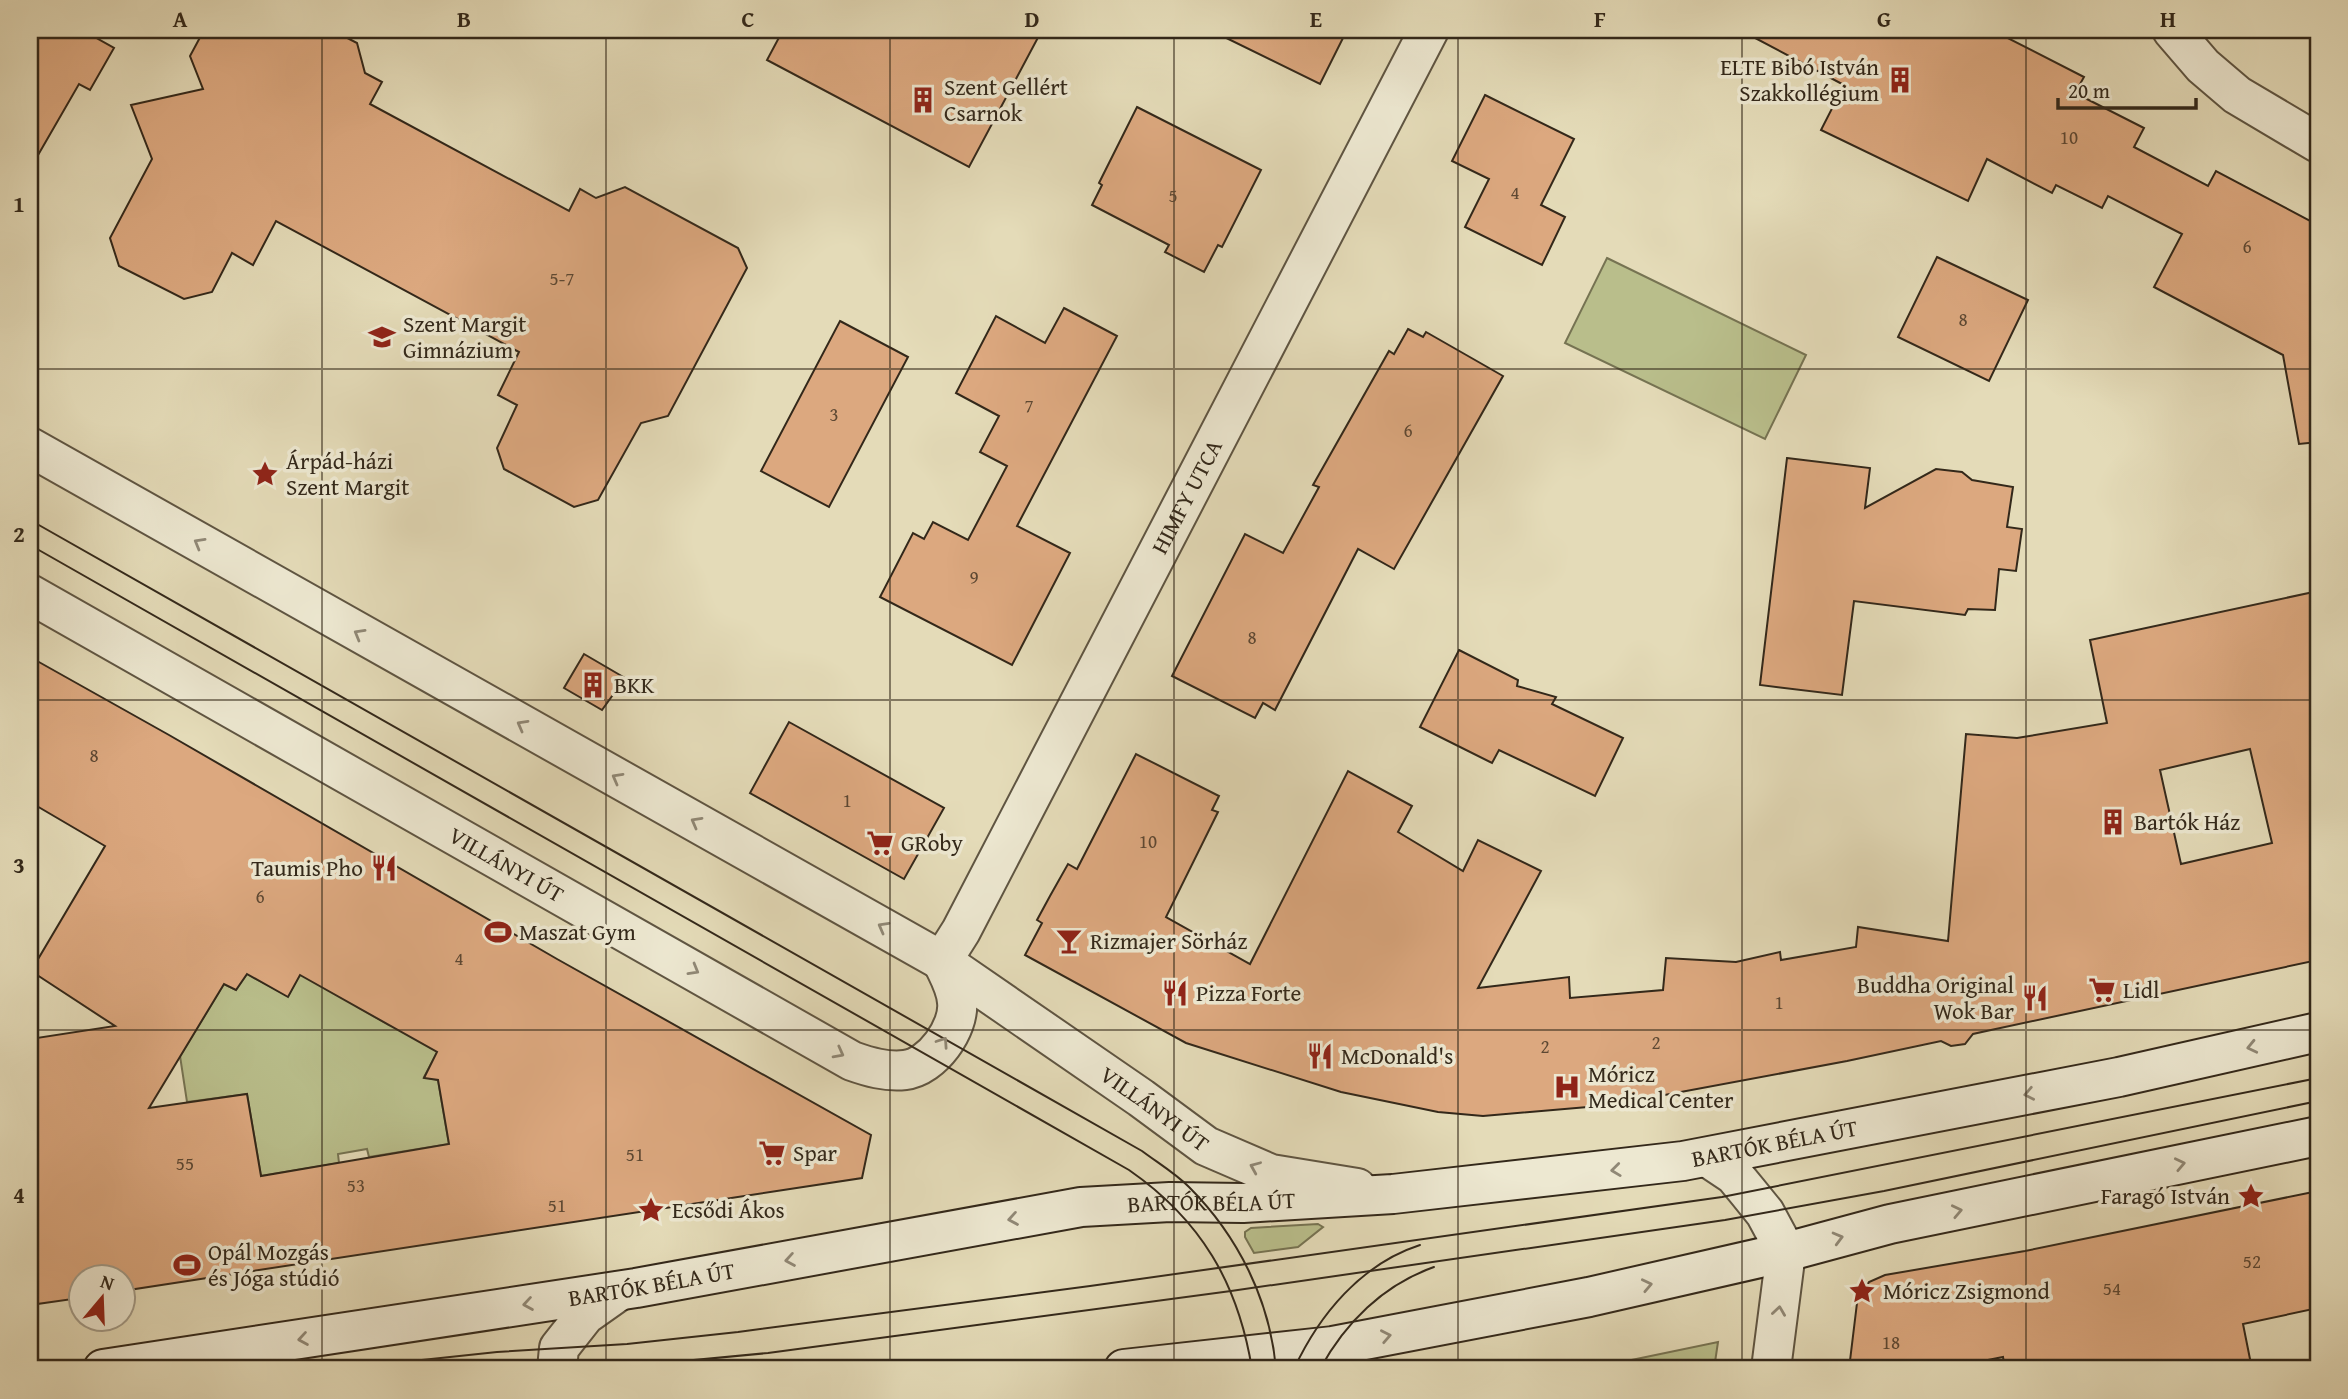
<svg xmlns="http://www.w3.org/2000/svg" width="2348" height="1399" font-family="'Gentium Book Plus',serif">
	<rect width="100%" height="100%" fill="#e4dbb8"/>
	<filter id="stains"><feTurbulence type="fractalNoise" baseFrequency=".00286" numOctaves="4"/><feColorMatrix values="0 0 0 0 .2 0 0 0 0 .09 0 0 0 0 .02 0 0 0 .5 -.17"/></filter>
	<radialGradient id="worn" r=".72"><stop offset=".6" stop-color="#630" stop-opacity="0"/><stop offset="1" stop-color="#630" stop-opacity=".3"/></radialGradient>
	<g fill="#b9be8b" stroke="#767352" stroke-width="2">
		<path d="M 1607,258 L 1806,355 L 1765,439 L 1565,343 Z"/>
		<path d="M 323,933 L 356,1006 L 389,1025 L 445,1038 L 424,1077 L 438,1080 L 449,1144 L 369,1157 L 367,1149 L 338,1154 L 339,1163 L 261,1176 L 247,1094 L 187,1102 L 180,1056 L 224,984 L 236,990 L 247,974 L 288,996 Z"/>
		<path d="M 1318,1224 L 1323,1227 L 1298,1247 L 1254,1253 L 1245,1237 L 1245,1232 L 1251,1228 Z"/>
		<path d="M 1718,1342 L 1714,1369 L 1588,1369 Z"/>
	</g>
	<g fill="#dca87f" stroke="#33281a" stroke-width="2" fill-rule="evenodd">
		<path d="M 30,30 L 82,30 L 114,48 L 90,90 L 79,84 L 30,169 Z"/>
		<path d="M 204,30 L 332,30 L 357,43 L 365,73 L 382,82 L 370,104 L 569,211 L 580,189 L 596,198 L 625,187 L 738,248 L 747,268 L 668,416 L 641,423 L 598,500 L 574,507 L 504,469 L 497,448 L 517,405 L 498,395 L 519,352 L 276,221 L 253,265 L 232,253 L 212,292 L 184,299 L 119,266 L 110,238 L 152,159 L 131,105 L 203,89 L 190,56 Z"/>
		<path d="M 783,30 L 1042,30 L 969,167 L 767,60 Z"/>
		<path d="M 1210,30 L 1347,30 L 1320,84 Z"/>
		<path d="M 1740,30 L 1992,30 L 2084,77 L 2075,93 L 2144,128 L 2134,147 L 2208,186 L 2216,171 L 2318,225 L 2318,442 L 2299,444 L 2283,355 L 2154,287 L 2182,234 L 2108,196 L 2102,208 L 2056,185 L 2052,193 L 1987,159 L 1968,201 L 1821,130 L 1844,85 Z"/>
		<path d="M 1485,95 L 1574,139 L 1541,205 L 1565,217 L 1542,265 L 1465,227 L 1489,179 L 1452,161 Z"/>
		<path d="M 1137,107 L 1261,170 L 1222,247 L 1218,245 L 1204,272 L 1165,252 L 1169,245 L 1092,205 L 1102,185 L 1099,183 Z"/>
		<path d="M 1937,257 L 2028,300 L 1989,381 L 1898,337 Z"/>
		<path d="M 1064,308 L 1117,336 L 1017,526 L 1070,553 L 1012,665 L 880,597 L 913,533 L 924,539 L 933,522 L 968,540 L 1007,466 L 980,452 L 999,416 L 956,393 L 996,316 L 1045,343 Z"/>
		<path d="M 840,321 L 908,357 L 829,507 L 761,471 Z"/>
		<path d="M 1408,329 L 1423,337 L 1426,332 L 1503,376 L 1394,569 L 1358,549 L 1275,710 L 1263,703 L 1255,718 L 1172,676 L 1245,534 L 1283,553 L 1319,487 L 1313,485 L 1389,351 L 1394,354 Z"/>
		<path d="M 1787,458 L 1870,468 L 1865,508 L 1936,469 L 1962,472 L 1972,480 L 2013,487 L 2007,527 L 2022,529 L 2016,571 L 1999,569 L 1995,610 L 1968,609 L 1965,615 L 1854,601 L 1842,695 L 1760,685 Z"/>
		<path d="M 2318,591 L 2318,960 L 1991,1030 L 1973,1034 L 1965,1044 L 1951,1046 L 1941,1041 L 1847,1061 L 1611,1105 L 1483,1116 L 1438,1112 L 1341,1092 L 1186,1043 L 1025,955 L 1042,923 L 1037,920 L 1050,896 L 1068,864 L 1077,869 L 1136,754 L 1219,796 L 1212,810 L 1218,812 L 1166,917 L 1250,964 L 1348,771 L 1412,806 L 1398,832 L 1463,871 L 1478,840 L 1541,871 L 1478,988 L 1569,977 L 1570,998 L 1663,990 L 1666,958 L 1736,962 L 1780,952 L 1781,960 L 1856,947 L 1858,927 L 1948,941 L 1966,734 L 2017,738 L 2107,723 L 2090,640 ZM 2250,749 L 2272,843 L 2181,864 L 2160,770 Z"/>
		<path d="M 1459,650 L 1518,680 L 1517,686 L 1556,697 L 1552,704 L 1623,738 L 1595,796 L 1499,750 L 1492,763 L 1420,727 Z"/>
		<path d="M 584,654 L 625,678 L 602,710 L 564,688 Z"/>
		<path d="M 30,657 L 169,735 L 557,959 L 871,1135 L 862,1178 L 122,1291 L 122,1277 L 80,1277 L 80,1298 L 30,1305 L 30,1039 L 115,1026 L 31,971 L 105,846 L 30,802 ZM 247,974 L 288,997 L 300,975 L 437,1052 L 424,1078 L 438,1080 L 449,1144 L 261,1176 L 247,1094 L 149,1108 L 224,984 L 236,990 Z"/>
		<path d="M 789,722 L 944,808 L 904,879 L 750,793 Z"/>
		<path d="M 2318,1191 L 2318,1308 L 2243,1324 L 2252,1369 L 2005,1369 L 2003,1357 L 1943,1369 L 1849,1369 L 1857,1303 L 1869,1282 L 1885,1275 L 2025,1251 Z"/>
	</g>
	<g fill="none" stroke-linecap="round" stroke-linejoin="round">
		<g stroke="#5f5542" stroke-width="42">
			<g id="minor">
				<path d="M 2172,30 L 2203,66 L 2237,95 L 2318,143"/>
				<path id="s1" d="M 942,961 L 961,931 L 1429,30"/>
				<path d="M 557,1369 L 559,1348 L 585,1315 L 619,1291"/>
			</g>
		</g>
		<g stroke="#5f5542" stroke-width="42">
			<g id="tertiary">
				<path id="s2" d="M 30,447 L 942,961 L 1141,1098 L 1206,1146 L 1271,1174 L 1357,1188"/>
				<path id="s3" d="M 30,594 L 852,1061 C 869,1067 886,1072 905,1070 C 932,1067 960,1028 957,1002 C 956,987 948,974 942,961"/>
				<path d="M 1707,1157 L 1734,1175 L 1748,1192 L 1765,1213 L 1786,1252 L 1771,1369"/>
			</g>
		</g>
		<g stroke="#33281a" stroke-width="42">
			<g id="secondary">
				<path id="s4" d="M 103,1369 L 636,1288 L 1081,1207 L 1170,1202 L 1243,1203 L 1393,1194 L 1683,1161 L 2119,1077 L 2318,1032"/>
				<path d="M 1124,1369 L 1333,1346 L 1589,1297 L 1786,1252 L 1890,1224 L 2318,1136"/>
			</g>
		</g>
		<use href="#minor" stroke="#ede8d1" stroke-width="38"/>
		<use href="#tertiary" stroke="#ede8d1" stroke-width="38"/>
		<use href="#secondary" stroke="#ede8d1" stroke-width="38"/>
		<g stroke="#33281a" stroke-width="2">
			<path d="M 30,520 L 1142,1151 C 1158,1163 1175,1173 1189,1187 C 1238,1236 1270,1300 1276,1369"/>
			<path d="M 30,545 L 1129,1170 C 1201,1220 1238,1283 1252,1369"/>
			<path d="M 337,1369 L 497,1352 L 627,1344 L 738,1332 L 1090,1286 L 1722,1197 L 2318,1078"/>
			<path d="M 599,1369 L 768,1353 L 1231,1291 L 1725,1220 L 1884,1191 L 2318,1101"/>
			<path d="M 1294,1369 C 1319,1315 1361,1264 1420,1245"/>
			<path d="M 1320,1369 C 1345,1323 1383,1285 1434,1267"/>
		</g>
	</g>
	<defs><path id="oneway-chevron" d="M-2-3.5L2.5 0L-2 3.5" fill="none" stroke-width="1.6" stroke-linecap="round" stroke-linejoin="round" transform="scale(1.75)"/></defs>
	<g stroke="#908876">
		<use href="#oneway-chevron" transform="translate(199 543) rotate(-150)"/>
		<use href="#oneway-chevron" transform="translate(359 634) rotate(-150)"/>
		<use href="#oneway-chevron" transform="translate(522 725) rotate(-151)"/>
		<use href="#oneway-chevron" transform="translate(617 778) rotate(-151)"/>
		<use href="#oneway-chevron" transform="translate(696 822) rotate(-151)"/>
		<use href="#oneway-chevron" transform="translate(883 927) rotate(-151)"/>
		<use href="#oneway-chevron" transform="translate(694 970) rotate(30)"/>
		<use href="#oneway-chevron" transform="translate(943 1042) rotate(-56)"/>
		<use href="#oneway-chevron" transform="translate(2252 1047) rotate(167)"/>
		<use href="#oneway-chevron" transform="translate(839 1053) rotate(28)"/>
		<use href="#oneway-chevron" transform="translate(2029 1094) rotate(169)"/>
		<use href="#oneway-chevron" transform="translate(2180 1164) rotate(-12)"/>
		<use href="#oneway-chevron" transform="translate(1255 1167) rotate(-157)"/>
		<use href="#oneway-chevron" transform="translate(1616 1170) rotate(173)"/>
		<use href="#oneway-chevron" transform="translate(1957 1211) rotate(-12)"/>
		<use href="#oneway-chevron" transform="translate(1013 1219) rotate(170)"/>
		<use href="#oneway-chevron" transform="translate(1838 1238) rotate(-15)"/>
		<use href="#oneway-chevron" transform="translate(790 1260) rotate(170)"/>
		<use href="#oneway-chevron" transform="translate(1647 1285) rotate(-12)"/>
		<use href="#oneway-chevron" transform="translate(528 1304) rotate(171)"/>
		<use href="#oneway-chevron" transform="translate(1779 1311) rotate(-82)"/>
		<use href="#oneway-chevron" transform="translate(1386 1336) rotate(-11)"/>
		<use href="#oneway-chevron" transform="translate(303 1339) rotate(171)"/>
	</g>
	<path fill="none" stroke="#33281a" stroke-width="2" stroke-opacity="0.55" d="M 322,30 L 322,1369M 606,30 L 606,1369M 890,30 L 890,1369M 1174,30 L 1174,1369M 1458,30 L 1458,1369M 1742,30 L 1742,1369M 2026,30 L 2026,1369M 30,369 L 2318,369M 30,700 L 2318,700M 30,1030 L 2318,1030"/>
	<defs>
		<g id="building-bare" transform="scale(2.1)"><path d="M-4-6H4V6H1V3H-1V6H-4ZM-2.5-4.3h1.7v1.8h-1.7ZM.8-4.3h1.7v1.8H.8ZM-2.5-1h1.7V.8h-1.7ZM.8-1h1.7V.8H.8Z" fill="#8f2418" stroke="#ede8d1" stroke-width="2.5" paint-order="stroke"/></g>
		<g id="school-bare" transform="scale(2.1)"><path d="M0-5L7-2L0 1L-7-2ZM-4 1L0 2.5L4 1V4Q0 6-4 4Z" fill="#8f2418" stroke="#ede8d1" stroke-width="2.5" paint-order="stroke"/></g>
		<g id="sight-bare" transform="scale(2.1)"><path d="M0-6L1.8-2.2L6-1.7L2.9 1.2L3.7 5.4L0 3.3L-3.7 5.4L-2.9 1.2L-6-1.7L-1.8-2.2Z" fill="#8f2418" stroke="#ede8d1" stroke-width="2.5" paint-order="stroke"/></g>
		<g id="supermarket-bare" transform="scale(2.1)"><path d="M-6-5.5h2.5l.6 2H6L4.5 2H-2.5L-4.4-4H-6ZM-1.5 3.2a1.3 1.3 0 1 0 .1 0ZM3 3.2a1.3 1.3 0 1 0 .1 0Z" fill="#8f2418" stroke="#ede8d1" stroke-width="2.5" paint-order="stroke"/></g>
		<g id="restaurant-bare" transform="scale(2.1)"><path d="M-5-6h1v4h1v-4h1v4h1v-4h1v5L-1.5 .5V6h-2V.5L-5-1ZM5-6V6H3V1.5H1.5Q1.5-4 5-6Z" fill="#8f2418" stroke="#ede8d1" stroke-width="2.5" paint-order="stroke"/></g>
		<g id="stadium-bare" transform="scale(2.1)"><path d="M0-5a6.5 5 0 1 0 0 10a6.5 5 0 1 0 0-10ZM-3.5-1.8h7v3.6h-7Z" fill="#8f2418" stroke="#ede8d1" stroke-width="2.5" paint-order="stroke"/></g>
		<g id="bar-bare" transform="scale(2.1)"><path d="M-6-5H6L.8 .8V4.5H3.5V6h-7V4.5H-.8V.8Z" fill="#8f2418" stroke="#ede8d1" stroke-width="2.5" paint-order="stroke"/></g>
		<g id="hospital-bare" transform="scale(2.1)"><path d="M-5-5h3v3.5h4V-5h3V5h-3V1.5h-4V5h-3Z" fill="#8f2418" stroke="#ede8d1" stroke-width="2.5" paint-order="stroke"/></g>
	</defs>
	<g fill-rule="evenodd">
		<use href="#building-bare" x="1900" y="80"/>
		<use href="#building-bare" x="923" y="100"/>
		<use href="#school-bare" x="382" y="337"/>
		<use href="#sight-bare" x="265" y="474"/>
		<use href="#building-bare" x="593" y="685"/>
		<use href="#building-bare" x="2113" y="822"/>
		<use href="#supermarket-bare" x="880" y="843"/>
		<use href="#restaurant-bare" x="384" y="868"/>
		<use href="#stadium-bare" x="498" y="932"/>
		<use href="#bar-bare" x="1069" y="941"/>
		<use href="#supermarket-bare" x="2102" y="990"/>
		<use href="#restaurant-bare" x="1175" y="993"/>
		<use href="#restaurant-bare" x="2035" y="998"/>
		<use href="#restaurant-bare" x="1320" y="1056"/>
		<use href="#hospital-bare" x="1567" y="1087"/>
		<use href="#supermarket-bare" x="772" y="1153"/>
		<use href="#sight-bare" x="2251" y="1196"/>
		<use href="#sight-bare" x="651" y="1210"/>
		<use href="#stadium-bare" x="187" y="1265"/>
		<use href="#sight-bare" x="1862" y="1291"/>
	</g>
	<g text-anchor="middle" stroke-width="7" stroke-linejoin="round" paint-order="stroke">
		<g font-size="19" fill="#5d4833">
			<text x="2069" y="144">10</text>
			<text x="1515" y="199">4</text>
			<text x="1173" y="202">5</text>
			<text x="2247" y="253">6</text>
			<text x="562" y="285">5-7</text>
			<text x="1963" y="326">8</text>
			<text x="1029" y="412">7</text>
			<text x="834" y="421">3</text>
			<text x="1408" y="437">6</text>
			<text x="974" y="584">9</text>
			<text x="1252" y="644">8</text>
			<text x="94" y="762">8</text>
			<text x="847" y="807">1</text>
			<text x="1148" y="848">10</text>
			<text x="260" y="903">6</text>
			<text x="459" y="965">4</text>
			<text x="1779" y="1009">1</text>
			<text x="1656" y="1049">2</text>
			<text x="1545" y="1053">2</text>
			<text x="635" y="1161">51</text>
			<text x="185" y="1170">55</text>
			<text x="356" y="1192">53</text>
			<text x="557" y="1212">51</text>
			<text x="2252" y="1268">52</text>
			<text x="2112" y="1295">54</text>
			<text x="1891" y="1349">18</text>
		</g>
		<g font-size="23" fill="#33281a" stroke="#ede8d1" text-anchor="start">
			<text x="1879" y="75" text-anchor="end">ELTE Bibó István<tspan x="1879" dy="26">Szakkollégium</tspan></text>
			<text x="944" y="95">Szent Gellért<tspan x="944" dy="26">Csarnok</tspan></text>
			<text x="403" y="332">Szent Margit<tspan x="403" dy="26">Gimnázium</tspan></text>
			<text x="286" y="469">Árpád-házi<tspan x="286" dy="26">Szent Margit</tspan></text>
			<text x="614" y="693">BKK</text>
			<text x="2134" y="830">Bartók Ház</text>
			<text x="901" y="851">GRoby</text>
			<text x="363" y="876" text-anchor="end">Taumis Pho</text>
			<text x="519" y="940">Maszat Gym</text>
			<text x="1090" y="949">Rizmajer Sörház</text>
			<text x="2014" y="993" text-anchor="end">Buddha Original<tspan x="2014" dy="26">Wok Bar</tspan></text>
			<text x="2123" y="998">Lidl</text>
			<text x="1196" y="1001">Pizza Forte</text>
			<text x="1341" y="1064">McDonald's</text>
			<text x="1588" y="1082">Móricz<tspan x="1588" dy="26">Medical Center</tspan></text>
			<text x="793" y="1161">Spar</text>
			<text x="2230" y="1204" text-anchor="end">Faragó István</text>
			<text x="672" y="1218">Ecsődi Ákos</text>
			<text x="208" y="1260">Opál Mozgás<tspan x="208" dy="26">és Jóga stúdió</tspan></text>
			<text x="1883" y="1299">Móricz Zsigmond</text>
		</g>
		<g font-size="23" fill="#33281a" stroke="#ede8d1">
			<text dy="8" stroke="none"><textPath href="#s1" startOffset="525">HIMFY UTCA</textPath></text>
			<text dy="8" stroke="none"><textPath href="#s3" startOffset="548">VILLÁNYI ÚT</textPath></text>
			<text dy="8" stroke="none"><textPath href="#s2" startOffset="1306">VILLÁNYI ÚT</textPath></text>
			<text dy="8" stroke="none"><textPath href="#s4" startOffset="1689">BARTÓK BÉLA ÚT</textPath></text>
			<text dy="8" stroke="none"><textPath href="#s4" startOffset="1122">BARTÓK BÉLA ÚT</textPath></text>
			<text dy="8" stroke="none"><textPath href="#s4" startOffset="555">BARTÓK BÉLA ÚT</textPath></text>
		</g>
	</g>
	<rect width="2348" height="1399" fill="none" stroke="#e4dbb8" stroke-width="77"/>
	<g transform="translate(102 1298) rotate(19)"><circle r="33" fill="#ede8d1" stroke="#a39b88" stroke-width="2"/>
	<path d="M0-5L12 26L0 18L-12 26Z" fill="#8f2418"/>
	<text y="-10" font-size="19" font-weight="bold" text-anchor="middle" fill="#33281a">N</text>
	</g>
	<path d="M2058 98v10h138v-10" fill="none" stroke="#33281a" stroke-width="3.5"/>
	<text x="2068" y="98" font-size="21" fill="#33281a" stroke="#ede8d1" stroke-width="5" paint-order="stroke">20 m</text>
	<rect x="38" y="38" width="2272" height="1322" fill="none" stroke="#33281a" stroke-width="2.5"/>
	<g font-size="23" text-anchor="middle" font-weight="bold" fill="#33281a">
		<text x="180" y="27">A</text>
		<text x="464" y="27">B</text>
		<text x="748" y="27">C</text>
		<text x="1032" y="27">D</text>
		<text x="1316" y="27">E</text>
		<text x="1600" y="27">F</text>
		<text x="1884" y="27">G</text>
		<text x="2168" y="27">H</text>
		<text x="19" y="212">1</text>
		<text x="19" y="542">2</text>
		<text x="19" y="873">3</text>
		<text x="19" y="1203">4</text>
	</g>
	<rect width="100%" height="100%" filter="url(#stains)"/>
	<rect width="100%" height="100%" fill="url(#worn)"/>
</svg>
